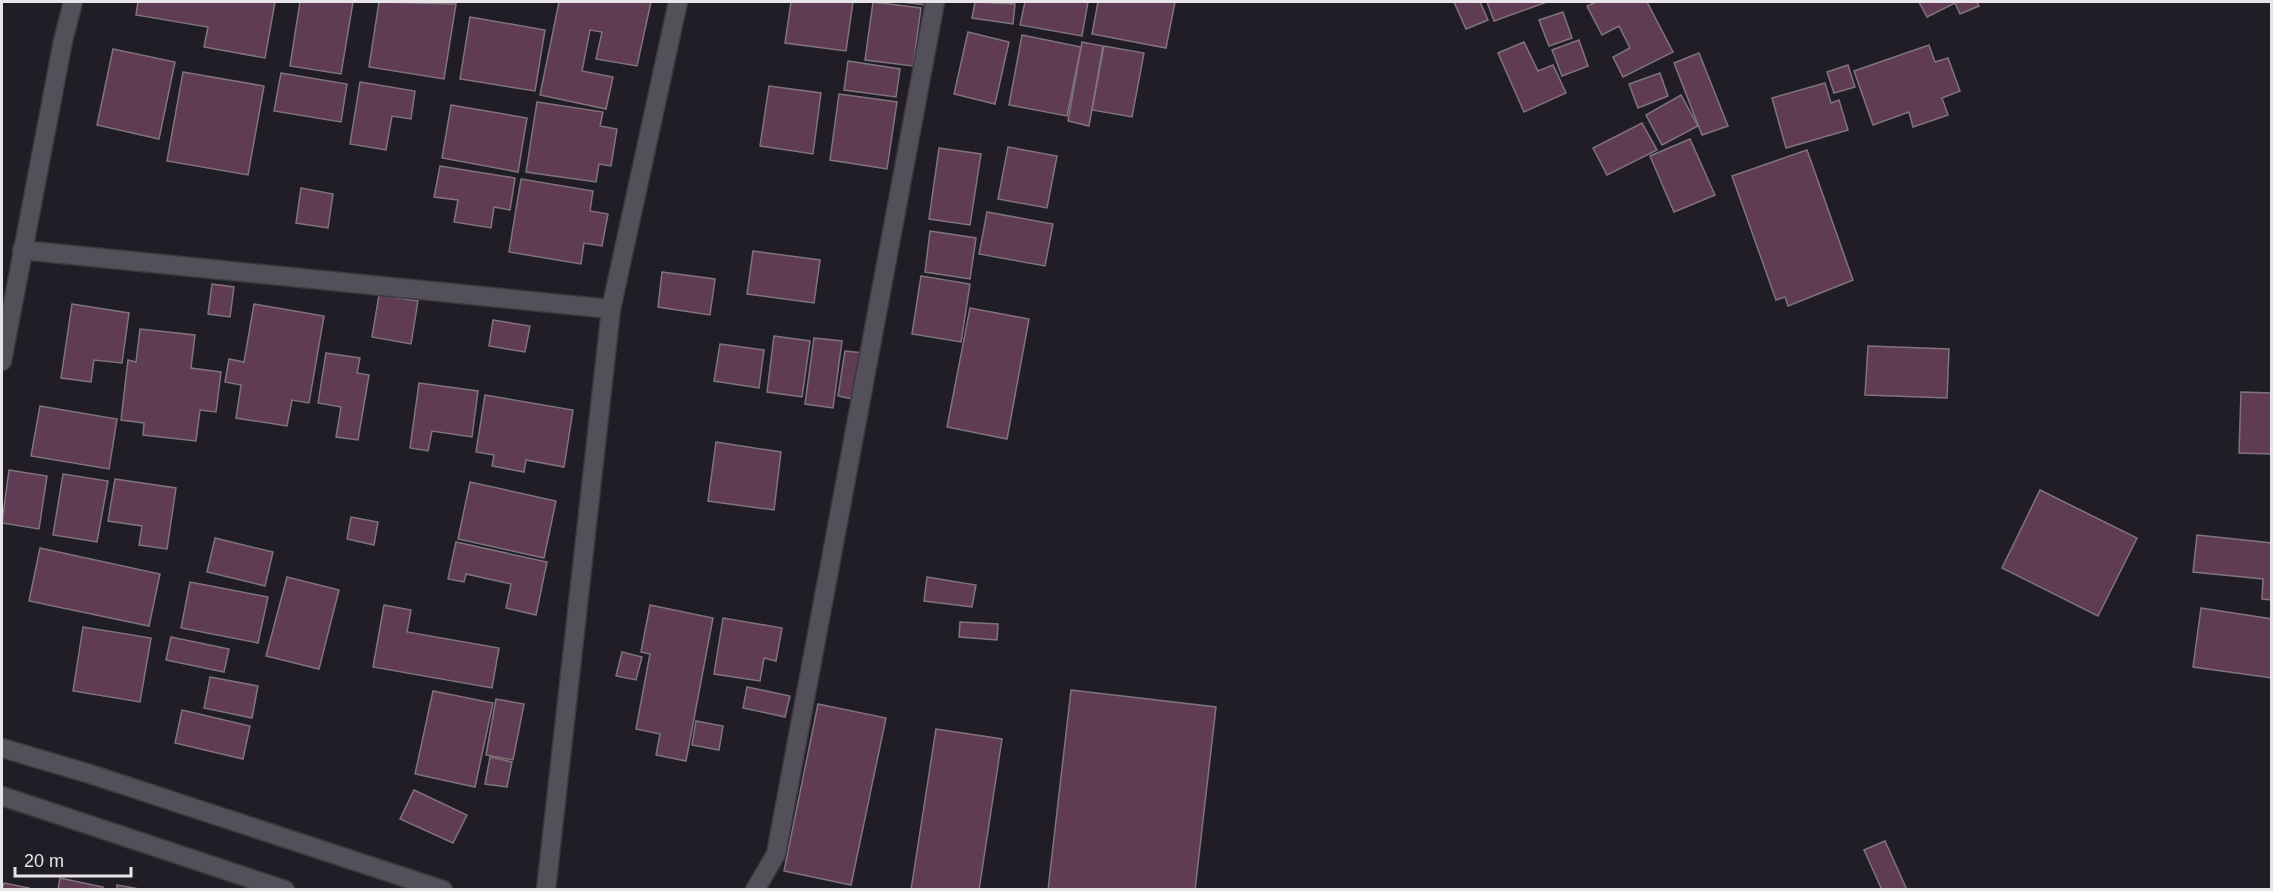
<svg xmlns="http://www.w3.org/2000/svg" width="2273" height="891" font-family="Arial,sans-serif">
	<rect width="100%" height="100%" fill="#211d27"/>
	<g fill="#5f3c53" stroke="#80747b" stroke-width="1.5">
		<path d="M 138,2 L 275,2 L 265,58 L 204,47 L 208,27 L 136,15 Z"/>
		<path d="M 300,2 L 353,2 L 341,74 L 290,66 Z"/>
		<path d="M 379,2 L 456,4 L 444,79 L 369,67 Z"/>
		<path d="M 559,2 L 651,2 L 637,66 L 596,59 L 602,32 L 590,30 L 582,71 L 613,77 L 606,109 L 540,95 Z"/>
		<path d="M 791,2 L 853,2 L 846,51 L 785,43 Z"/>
		<path d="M 873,2 L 921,8 L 913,66 L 865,60 Z"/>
		<path d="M 900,2 L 926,2 L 926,5 Z"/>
		<path d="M 975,2 L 1015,4 L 1013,24 L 972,18 Z"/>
		<path d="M 1025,2 L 1088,2 L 1082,36 L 1020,25 Z"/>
		<path d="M 1098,2 L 1175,2 L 1166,48 L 1092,34 Z"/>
		<path d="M 1454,2 L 1480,2 L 1488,20 L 1466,29 Z"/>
		<path d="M 1487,2 L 1547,2 L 1494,21 Z"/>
		<path d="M 1596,2 L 1647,2 L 1673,52 L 1623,77 L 1613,57 L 1630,48 L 1619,26 L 1602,35 L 1587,6 Z"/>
		<path d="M 1919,2 L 1977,2 L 1979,6 L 1960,14 L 1955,3 L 1927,17 Z"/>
		<path d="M 1563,12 L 1572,38 L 1549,46 L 1539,20 Z"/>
		<path d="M 470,17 L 545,30 L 535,91 L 460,79 Z"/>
		<path d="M 968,32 L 1009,42 L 995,104 L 954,94 Z"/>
		<path d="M 1022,35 L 1081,47 L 1067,116 L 1009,105 Z"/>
		<path d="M 1579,40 L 1588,66 L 1562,76 L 1552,50 Z"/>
		<path d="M 1082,42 L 1103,46 L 1089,126 L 1068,121 Z"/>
		<path d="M 1524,42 L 1538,71 L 1553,65 L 1566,93 L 1524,112 L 1498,53 Z"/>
		<path d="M 1929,45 L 1935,62 L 1948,58 L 1960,91 L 1942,98 L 1948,115 L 1913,127 L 1909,112 L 1873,125 L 1854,71 Z"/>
		<path d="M 1104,46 L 1144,53 L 1132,117 L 1092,110 Z"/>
		<path d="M 113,49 L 175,62 L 159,139 L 97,125 Z"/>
		<path d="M 1699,53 L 1728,126 L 1702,135 L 1674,63 Z"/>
		<path d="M 848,61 L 900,69 L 896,97 L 844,90 Z"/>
		<path d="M 1848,65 L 1855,87 L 1834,93 L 1827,72 Z"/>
		<path d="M 183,72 L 264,86 L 248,175 L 167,161 Z"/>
		<path d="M 281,73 L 347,84 L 341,122 L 274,111 Z"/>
		<path d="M 1660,73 L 1668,96 L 1638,108 L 1629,84 Z"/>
		<path d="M 360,82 L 415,91 L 411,119 L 392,116 L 386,150 L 350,144 Z"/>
		<path d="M 1825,83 L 1831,103 L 1839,100 L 1848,130 L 1786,148 L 1772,98 Z"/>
		<path d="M 769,86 L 821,93 L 813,154 L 760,146 Z"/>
		<path d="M 839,94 L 897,102 L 887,169 L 830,160 Z"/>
		<path d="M 1681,95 L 1698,126 L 1662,145 L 1646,115 Z"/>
		<path d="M 537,102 L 603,112 L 600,126 L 617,129 L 611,166 L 599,164 L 596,182 L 526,172 Z"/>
		<path d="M 451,105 L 527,118 L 518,172 L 442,158 Z"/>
		<path d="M 1642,123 L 1657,150 L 1607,175 L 1593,148 Z"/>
		<path d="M 1690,139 L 1715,195 L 1674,212 L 1650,156 Z"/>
		<path d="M 1008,147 L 1057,156 L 1047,208 L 998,199 Z"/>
		<path d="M 939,148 L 981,154 L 970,225 L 929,219 Z"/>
		<path d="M 1807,150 L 1853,280 L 1788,306 L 1785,297 L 1776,300 L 1732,176 Z"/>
		<path d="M 440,166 L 515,178 L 510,210 L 494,207 L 491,228 L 454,222 L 458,200 L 434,197 Z"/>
		<path d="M 521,179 L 593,191 L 590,211 L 608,214 L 602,246 L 584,243 L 581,264 L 509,252 Z"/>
		<path d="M 301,188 L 333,194 L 328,228 L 296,223 Z"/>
		<path d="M 987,212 L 1053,224 L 1045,266 L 979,254 Z"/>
		<path d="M 930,231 L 976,238 L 970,279 L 925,272 Z"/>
		<path d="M 753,251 L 820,260 L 814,303 L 747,294 Z"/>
		<path d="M 662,272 L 715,279 L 710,315 L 658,307 Z"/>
		<path d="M 921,276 L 970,284 L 961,342 L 912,334 Z"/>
		<path d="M 212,284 L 234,287 L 230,317 L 208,314 Z"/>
		<path d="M 379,295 L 418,301 L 411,344 L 372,337 Z"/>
		<path d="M 72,304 L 129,313 L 122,363 L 94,360 L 91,382 L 61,378 Z"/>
		<path d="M 254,304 L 324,316 L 309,403 L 292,400 L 287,426 L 236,418 L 241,385 L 225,382 L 229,359 L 244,362 Z"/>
		<path d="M 970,308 L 1029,319 L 1007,439 L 947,427 Z"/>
		<path d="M 493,320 L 530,326 L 525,352 L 489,346 Z"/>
		<path d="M 140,329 L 195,335 L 191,368 L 221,372 L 216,412 L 200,410 L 196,441 L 143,435 L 144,423 L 121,420 L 128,360 L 136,362 Z"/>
		<path d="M 774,336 L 810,341 L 802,397 L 767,392 Z"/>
		<path d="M 814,338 L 842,341 L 833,408 L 805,404 Z"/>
		<path d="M 720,344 L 764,350 L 759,388 L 714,381 Z"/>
		<path d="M 1868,346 L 1949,349 L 1947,398 L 1865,395 Z"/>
		<path d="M 845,351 L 864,353 L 858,400 L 838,396 Z"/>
		<path d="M 326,353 L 360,358 L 357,373 L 369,375 L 358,440 L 336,437 L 341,407 L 318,403 Z"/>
		<path d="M 419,383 L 478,391 L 472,437 L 432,431 L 428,451 L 410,448 Z"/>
		<path d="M 2241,392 L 2272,393 L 2272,454 L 2239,453 Z"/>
		<path d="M 485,395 L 573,410 L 564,467 L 526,460 L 524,472 L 492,466 L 494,455 L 476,452 Z"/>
		<path d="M 40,406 L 117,419 L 109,469 L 31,456 Z"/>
		<path d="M 716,442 L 781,452 L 774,510 L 708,501 Z"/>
		<path d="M 9,470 L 47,476 L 39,529 L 2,523 Z"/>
		<path d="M 63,474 L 108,481 L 97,542 L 53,535 Z"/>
		<path d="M 115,479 L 176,488 L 167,549 L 139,545 L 142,526 L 108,521 Z"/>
		<path d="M 470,482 L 556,501 L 544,558 L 458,539 Z"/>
		<path d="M 2040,490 L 2137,538 L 2098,616 L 2002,568 Z"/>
		<path d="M 351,517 L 378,522 L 374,545 L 347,539 Z"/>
		<path d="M 2197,535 L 2272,543 L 2272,600 L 2262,599 L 2263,579 L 2193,572 Z"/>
		<path d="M 215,538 L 273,552 L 265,586 L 207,572 Z"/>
		<path d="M 456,542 L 547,562 L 536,615 L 506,608 L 511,584 L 466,574 L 464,582 L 448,579 Z"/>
		<path d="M 40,548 L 160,574 L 149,626 L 29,601 Z"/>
		<path d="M 287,577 L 339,590 L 319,669 L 266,656 Z"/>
		<path d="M 927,577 L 976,585 L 972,607 L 924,601 Z"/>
		<path d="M 190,582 L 268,597 L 258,643 L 181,628 Z"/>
		<path d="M 384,605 L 411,610 L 407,632 L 499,648 L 492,688 L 373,667 Z"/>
		<path d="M 650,605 L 713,618 L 686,761 L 656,755 L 660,734 L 636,729 L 650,654 L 641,652 Z"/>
		<path d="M 2201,608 L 2272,619 L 2272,678 L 2193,667 Z"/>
		<path d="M 723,618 L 782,628 L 776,661 L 764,658 L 760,681 L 714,674 Z"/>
		<path d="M 960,622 L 998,624 L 997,640 L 959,637 Z"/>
		<path d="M 83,627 L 151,638 L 140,702 L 73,691 Z"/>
		<path d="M 171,637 L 229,649 L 224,672 L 166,660 Z"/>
		<path d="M 622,652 L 642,657 L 636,680 L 616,676 Z"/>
		<path d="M 210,677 L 258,686 L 252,718 L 204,708 Z"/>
		<path d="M 747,687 L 790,696 L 785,717 L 743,708 Z"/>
		<path d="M 1071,690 L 1216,707 L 1195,890 L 1048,890 Z"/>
		<path d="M 433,691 L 493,703 L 475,787 L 415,774 Z"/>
		<path d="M 496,699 L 524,704 L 513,760 L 486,755 Z"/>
		<path d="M 818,704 L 886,718 L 851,885 L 784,871 Z"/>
		<path d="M 182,710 L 250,726 L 243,759 L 175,743 Z"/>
		<path d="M 696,721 L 723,726 L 719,750 L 692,745 Z"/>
		<path d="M 936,729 L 1002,739 L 979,890 L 911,890 Z"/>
		<path d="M 490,757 L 512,762 L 507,787 L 485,784 Z"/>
		<path d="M 414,790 L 467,815 L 453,843 L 400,819 Z"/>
		<path d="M 1885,841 L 1907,890 L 1882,890 L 1864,850 Z"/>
		<path d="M 60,878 L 103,887 L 102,890 L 58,890 Z"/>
		<path d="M 4,883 L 29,888 L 28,890 L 2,890 Z"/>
		<path d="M 117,885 L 145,890 L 117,890 Z"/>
	</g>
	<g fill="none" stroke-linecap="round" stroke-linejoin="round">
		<g stroke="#3b383f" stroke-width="21">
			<g id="street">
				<path d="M 22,250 L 611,309"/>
				<path d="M 2,361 L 63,41 L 73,2"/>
				<path d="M 546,890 L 611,309 L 678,2"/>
				<path d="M 755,890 L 776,854 L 935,2"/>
			</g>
		</g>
		<g stroke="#3b383f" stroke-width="21">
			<g id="secondary">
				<path d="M 2,748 L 90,774 L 443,890"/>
				<path d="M 2,796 L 285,890"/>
			</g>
		</g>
		<use href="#street" stroke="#54505a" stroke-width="18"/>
		<use href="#secondary" stroke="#54505a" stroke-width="18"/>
	</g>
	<rect width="2273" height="891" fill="none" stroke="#e7e4ea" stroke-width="6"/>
	<path d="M15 867v9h116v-9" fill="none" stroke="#e7e4ea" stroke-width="3"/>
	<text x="24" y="867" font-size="18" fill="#e7e4ea" stroke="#211d27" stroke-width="4.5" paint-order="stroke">20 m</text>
</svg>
